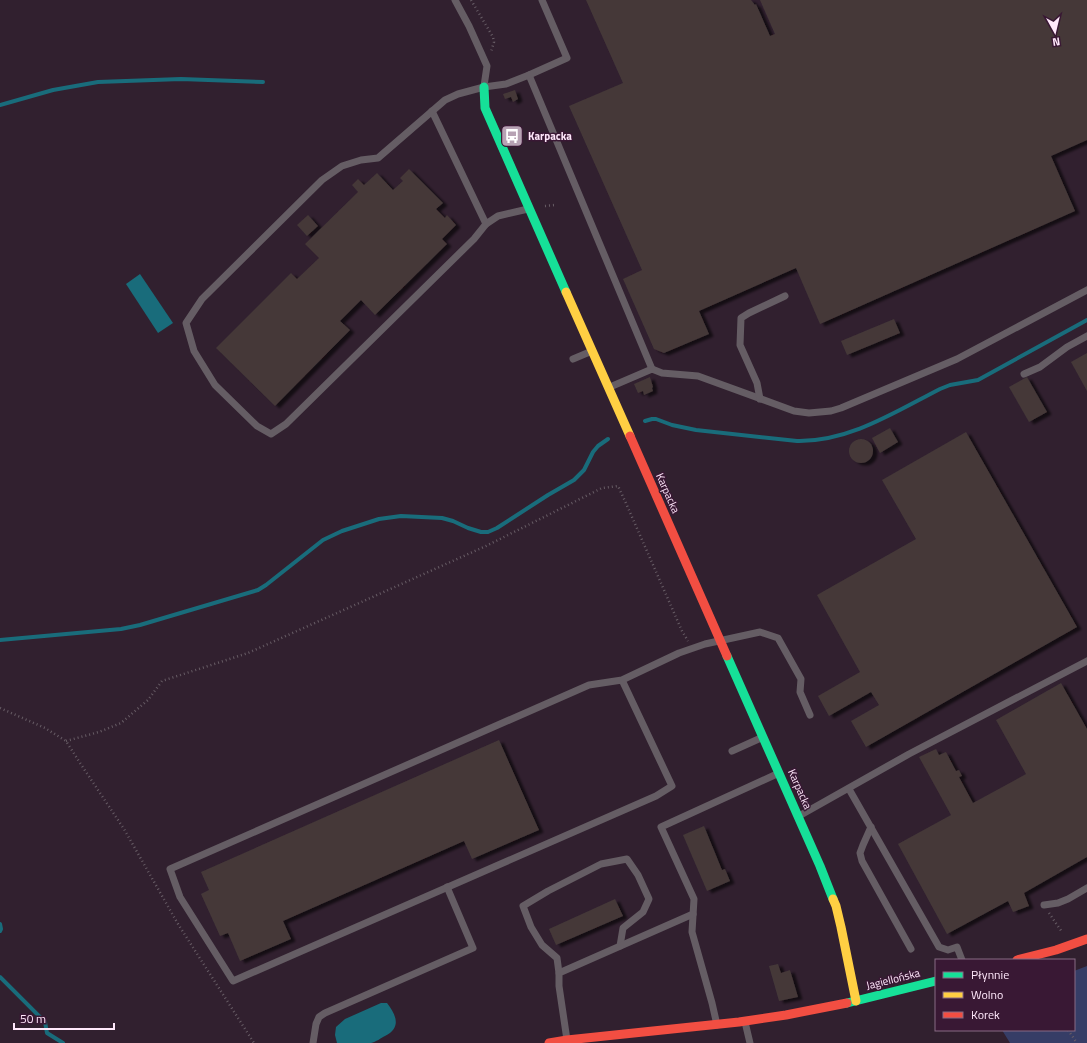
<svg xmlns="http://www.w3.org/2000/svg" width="1087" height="1043" font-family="'Titillium Web',sans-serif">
	<defs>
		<filter id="shadow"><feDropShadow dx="4.5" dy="2.5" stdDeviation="1" flood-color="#0009"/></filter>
	</defs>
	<rect width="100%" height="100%" fill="#31202f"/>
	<path fill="#363d66" d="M 1087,966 L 1087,1043 L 1010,1043 L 1002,1030 L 1074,1030 L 1074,971 Z"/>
	<g fill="#196c7b">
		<path d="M 140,274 L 173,323 L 158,333 L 126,284 Z"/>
		<path d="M 381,1003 L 387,1003 C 396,1015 402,1027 385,1036 C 381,1038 376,1042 371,1043 C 364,1043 345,1043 337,1043 L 335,1035 L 336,1027 L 345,1019 Z"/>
	</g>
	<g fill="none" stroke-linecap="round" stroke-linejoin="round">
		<g stroke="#196c7b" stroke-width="4">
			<path d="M 0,105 L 53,90 L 98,82 L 181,79 L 263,82"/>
			<path d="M 645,421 L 652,419 L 656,419 L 672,425 L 696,430 L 797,441 C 849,442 895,412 940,389 L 950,385 L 978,380 L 1087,320"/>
			<path d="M 0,640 L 121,629 L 140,625 L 258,590 L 266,585 L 323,540 L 342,531 L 379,519 L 401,516 L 442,518 L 453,521 L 468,528 L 481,532 L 488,532 L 497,528 L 548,495 L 574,480 L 584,470 L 593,452 L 598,446 L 608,439"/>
			<path d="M 0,924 L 1,929 L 0,931"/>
			<path d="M 0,977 L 45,1022 L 47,1033 L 63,1043"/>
		</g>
	</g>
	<g fill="#443838" filter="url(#shadow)">
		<path d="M 586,0 L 751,0 L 755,5 L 756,4 L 770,36 L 775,34 L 760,0 L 1087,0 L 1087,140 L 1051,156 L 1075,211 L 820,324 L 796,268 L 699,311 L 709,334 L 664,353 L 654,349 L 623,279 L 642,270 L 569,106 L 623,83 Z"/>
		<path d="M 515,90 L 518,99 L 513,102 L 511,97 L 505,99 L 503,94 Z"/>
		<path d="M 409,169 L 443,203 L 436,209 L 445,218 L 447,215 L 456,225 L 442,239 L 447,244 L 375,315 L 361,300 L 340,321 L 350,330 L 275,406 L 216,348 L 291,273 L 297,279 L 319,258 L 305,244 L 358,192 L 352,185 L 358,179 L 364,185 L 377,173 L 393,190 L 403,181 L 400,178 Z"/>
		<path d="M 308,215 L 318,226 L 307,236 L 297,225 Z"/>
		<path d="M 894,319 L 900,333 L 847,355 L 841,341 Z"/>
		<path d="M 1087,353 L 1087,391 L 1071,362 Z"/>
		<path d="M 650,377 L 653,387 L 652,388 L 653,391 L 644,395 L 643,391 L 638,393 L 634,384 Z"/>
		<path d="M 1027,377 L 1047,412 L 1029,422 L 1009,387 Z"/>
		<path d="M 890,428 L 898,442 L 880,453 L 872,438 Z"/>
		<path d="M 966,432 L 1077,627 L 866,747 L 851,721 L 879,705 L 871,692 L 829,716 L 818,696 L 860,672 L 817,595 L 916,539 L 882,480 Z"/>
		<circle cx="861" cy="451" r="12"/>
		<path d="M 1061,683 L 1087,729 L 1087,857 L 1024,893 L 1029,906 L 1013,912 L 1008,901 L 947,934 L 898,844 L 951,815 L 919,757 L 936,749 L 939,755 L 946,752 L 956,771 L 959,770 L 962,776 L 959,777 L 973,803 L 1026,774 L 996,720 Z"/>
		<path d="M 499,740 L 539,830 L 472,859 L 464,841 L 283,921 L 291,939 L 240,961 L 228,933 L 220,936 L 201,894 L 209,890 L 201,872 Z"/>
		<path d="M 704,826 L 722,870 L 725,869 L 730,881 L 707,891 L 683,835 Z"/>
		<path d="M 615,899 L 623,916 L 556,945 L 549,929 Z"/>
		<path d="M 778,964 L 781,973 L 790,970 L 798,997 L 779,1001 L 769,966 Z"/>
	</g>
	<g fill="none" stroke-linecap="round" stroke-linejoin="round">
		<g stroke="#675c65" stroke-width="2.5" stroke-dasharray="1 3" stroke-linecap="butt">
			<path d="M 471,0 L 493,37 L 494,42 L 491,52"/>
			<path d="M 545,206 L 555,205"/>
			<path d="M 0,708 L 45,728 L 66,741 L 80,763 L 124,829 L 178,924 L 254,1043"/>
			<path d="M 66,741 L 99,732 L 121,723 L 148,700 L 162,681 L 248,653 L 486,546 L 602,488 L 618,486 L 625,501 L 682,631 L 688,641"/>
			<path d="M 1049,913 L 1062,932"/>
			<path d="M 1068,1030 L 1077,1043"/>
		</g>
		<g stroke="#655d64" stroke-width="7">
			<path d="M 455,0 L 469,26 L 487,66 L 484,86"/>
			<path d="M 529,75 L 652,369"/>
			<path d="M 432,111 L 486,224 L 498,216 L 528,209"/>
			<path d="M 486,224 L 474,239 L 286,424 L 271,434 L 257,426 L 215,385 L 194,351 L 186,323 L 202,299 L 322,180 L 342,166 L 361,160 L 378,158 L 445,100 L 458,94 L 484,87 L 506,84 L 529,75 L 567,58 L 542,0"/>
			<path d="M 573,359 L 592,351"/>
			<path d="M 1024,374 L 1040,367 L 1067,347 L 1087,336"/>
			<path d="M 610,387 L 652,369 L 662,373 L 698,376 L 794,411 L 809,413 L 831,411 L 841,408 L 957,359 L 1087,290"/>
			<path d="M 760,399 L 757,383 L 740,345 L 741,318 L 749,313 L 785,296"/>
			<path d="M 622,680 L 672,786 L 656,796 L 233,981 L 180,897 L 170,869 L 589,685 L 622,680 L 679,653 L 705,644 L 760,632 L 778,638 L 801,679 L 800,692 L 810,715"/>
			<path d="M 732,751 L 763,737"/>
			<path d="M 849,789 L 939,947 L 948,950 L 957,947 L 962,960"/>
			<path d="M 799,816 L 909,754 L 1087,661"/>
			<path d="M 871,827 L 863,845 L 860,853 L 862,861 L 911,949"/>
			<path d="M 1044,905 L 1058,903 L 1068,899 L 1087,888"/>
			<path d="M 559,973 L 557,958 L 542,945 L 531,927 L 523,906 L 548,891 L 601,864 L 627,859 L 638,875 L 649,899 L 643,912 L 623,928 L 620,946"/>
			<path d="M 745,1022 L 750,1043"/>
			<path d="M 717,1025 L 712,1003 L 692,932 L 694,899 L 661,827 L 779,773"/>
			<path d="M 567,1040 L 559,986 L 559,973 L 693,914"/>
			<path d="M 313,1043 L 316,1024 L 319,1017 L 325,1013 L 473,948 L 447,887"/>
		</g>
		<g stroke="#16e098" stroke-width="9">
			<path d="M 484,87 L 485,108 L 566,292"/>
			<path d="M 727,656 L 820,866 L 833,899"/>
			<path d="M 847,1003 L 936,981"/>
		</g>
		<g stroke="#ffcf43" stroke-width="9">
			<path d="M 566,292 L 630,436"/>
			<path d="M 833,899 L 836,906 L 841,927 L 856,1001"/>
		</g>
		<g stroke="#f24e42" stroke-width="9">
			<path d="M 630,436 L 727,656"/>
			<path d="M 1017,960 L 1056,950 L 1087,939"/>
			<path d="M 549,1043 L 567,1040 L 739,1022 L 786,1015 L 847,1003"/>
		</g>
	</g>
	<defs>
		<g id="bus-square" transform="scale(1.15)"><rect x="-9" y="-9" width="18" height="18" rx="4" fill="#b7a2b4" stroke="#391834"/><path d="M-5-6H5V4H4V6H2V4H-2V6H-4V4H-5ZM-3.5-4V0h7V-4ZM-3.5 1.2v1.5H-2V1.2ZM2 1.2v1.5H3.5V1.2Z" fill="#fff"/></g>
	</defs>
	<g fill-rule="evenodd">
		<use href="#bus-square" x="512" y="136"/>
	</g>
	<g text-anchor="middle" stroke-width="3" stroke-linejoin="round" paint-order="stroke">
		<g font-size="11" font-weight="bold" fill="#ffe8fb" stroke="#391834" text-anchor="start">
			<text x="528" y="140">Karpacka</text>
		</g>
		<g font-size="11" fill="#ffe8fb" stroke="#391834">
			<text transform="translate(668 493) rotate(66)" y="4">Karpacka</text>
			<text transform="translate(800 789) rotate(66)" y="4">Karpacka</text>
			<text transform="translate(893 979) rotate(-14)" y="4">Jagiellońska</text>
		</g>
	</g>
	<rect x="935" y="959" width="140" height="72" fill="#391834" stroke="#886b84"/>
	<rect x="943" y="972" width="20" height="6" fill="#16e098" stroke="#886b84"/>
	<text x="971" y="979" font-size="12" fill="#ffe8fb">Płynnie</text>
	<rect x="943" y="992" width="20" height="6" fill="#ffcf43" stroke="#886b84"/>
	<text x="971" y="999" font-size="12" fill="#ffe8fb">Wolno</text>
	<rect x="943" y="1012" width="20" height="6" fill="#f24e42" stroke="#886b84"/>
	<text x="971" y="1019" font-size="12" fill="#ffe8fb">Korek</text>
	<g transform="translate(1055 32) rotate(172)" stroke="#391834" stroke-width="3" paint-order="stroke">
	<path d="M0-3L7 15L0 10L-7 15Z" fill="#ffe8fb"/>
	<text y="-6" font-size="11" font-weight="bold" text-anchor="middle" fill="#ffe8fb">N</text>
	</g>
	<path d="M14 1023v6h100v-6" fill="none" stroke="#ffe8fb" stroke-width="2"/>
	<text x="20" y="1023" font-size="12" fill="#ffe8fb" stroke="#391834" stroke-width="3" paint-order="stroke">50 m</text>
</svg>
